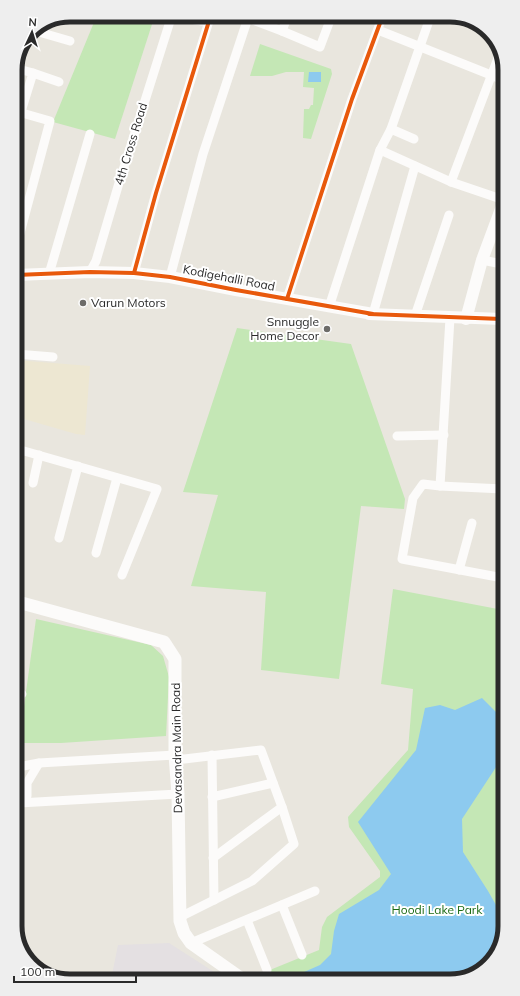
<svg xmlns="http://www.w3.org/2000/svg" width="520" height="996" font-family="Mulish,sans-serif">
	<rect width="100%" height="100%" fill="#e9e6de"/>
	<path fill="#e4e0e2" d="M 169,943 L 225,979 L 111,980 L 118,945 Z"/>
	<path fill="#ede7d2" d="M 16,360 L 90,366 L 85,435 L 76,434 L 17,417 Z"/>
	<g fill="#c4e7b5">
		<path d="M 97,15 L 155,15 L 115,139 L 53,122 Z"/>
		<path d="M 260,44 L 331,69 L 332,74 L 311,139 L 303,138 L 304,109 L 309,109 L 311,105 L 313,105 L 314,88 L 303,87 L 304,72 L 286,72 L 272,76 L 250,76 Z"/>
		<path d="M 237,328 L 351,344 L 405,499 L 404,509 L 361,506 L 339,679 L 261,670 L 266,592 L 191,586 L 218,495 L 183,492 Z"/>
		<path d="M 393,589 L 503,610 L 505,927 L 496,957 L 472,977 L 266,979 L 260,974 L 319,950 L 322,927 L 327,917 L 380,877 L 380,871 L 349,827 L 348,817 L 408,750 L 413,689 L 381,684 Z"/>
		<path d="M 36,619 L 151,645 L 163,656 L 169,677 L 166,736 L 61,743 L 19,743 Z"/>
	</g>
	<g fill="#8dcaef">
		<path d="M 309,72 L 321,72 L 321,82 L 308,82 Z"/>
		<path d="M 482,698 L 500,716 L 504,730 L 504,755 L 462,819 L 463,852 L 488,891 L 505,921 L 505,927 L 496,957 L 472,977 L 296,979 L 295,976 L 320,965 L 331,954 L 334,931 L 339,914 L 379,890 L 391,874 L 358,822 L 416,750 L 425,708 L 440,705 L 455,710 Z"/>
	</g>
	<g fill="none" stroke-linecap="round" stroke-linejoin="round">
		<path stroke="#8dcaef" stroke-width="2.5" d="M 271,979 L 284,975 L 295,976"/>
		<g stroke="#fcfbfa" stroke-width="9">
			<path d="M 240,15 L 282,31 L 288,15"/>
			<path d="M 209,21 L 222,15"/>
			<path d="M 32,30 L 70,41"/>
			<path d="M 378,30 L 501,79"/>
			<path d="M 282,31 L 320,47 L 332,15"/>
			<path d="M 15,68 L 33,73 L 15,131"/>
			<path d="M 33,73 L 59,82"/>
			<path d="M 391,129 L 414,139"/>
			<path d="M 380,150 L 391,129 L 431,15"/>
			<path d="M 451,182 L 501,50"/>
			<path d="M 16,248 L 50,121 L 22,113"/>
			<path d="M 482,260 L 502,264"/>
			<path d="M 90,272 L 96,261 L 119,183 L 172,15"/>
			<path d="M 134,273 L 156,193 L 209,21 L 202,21 L 172,16"/>
			<path d="M 49,274 L 90,134"/>
			<path d="M 170,277 L 203,154 L 249,15"/>
			<path d="M 287,299 L 352,99 L 383,15"/>
			<path d="M 329,307 L 380,150 L 451,182 L 501,199"/>
			<path d="M 373,314 L 415,166"/>
			<path d="M 415,316 L 449,215"/>
			<path d="M 450,318 L 440,486 L 503,489"/>
			<path d="M 16,354 L 53,357"/>
			<path d="M 397,436 L 444,435"/>
			<path d="M 17,449 L 157,489 L 122,575"/>
			<path d="M 33,483 L 39,455"/>
			<path d="M 440,486 L 423,484 L 413,498 L 402,559 L 503,578"/>
			<path d="M 59,538 L 78,466"/>
			<path d="M 96,553 L 117,478"/>
			<path d="M 459,570 L 472,523"/>
			<path d="M 18,693 L 22,694"/>
			<path d="M 212,755 L 214,900"/>
			<path d="M 176,760 L 261,750 L 282,807 L 213,858"/>
			<path d="M 18,767 L 39,763 L 175,755"/>
			<path d="M 27,796 L 27,783 L 39,763"/>
			<path d="M 212,797 L 273,783"/>
			<path d="M 19,803 L 178,794"/>
			<path d="M 282,905 L 302,955"/>
			<path d="M 180,917 L 252,881 L 294,844 L 282,807"/>
			<path d="M 247,920 L 267,970"/>
			<path d="M 191,943 L 315,891"/>
		</g>
		<g stroke="#fcfbfa" stroke-width="12">
			<path d="M 16,275 L 90,272 L 134,273 L 170,277 L 236,290 L 373,314 L 369,314 L 502,319"/>
			<path d="M 466,319 L 482,260 L 502,206"/>
		</g>
		<path stroke="#fcfbfa" stroke-width="13" d="M 18,602 L 164,642 L 175,659 L 175,755 L 178,794 L 180,921 L 184,933 L 191,943 L 242,979"/>
		<g stroke="#fff" stroke-width="6">
			<g id="cycleway">
				<path d="M 134,273 L 156,193 L 209,21 L 202,21 L 172,16"/>
				<path d="M 16,275 L 90,272 L 134,273 L 170,277 L 236,290 L 373,314 L 369,314 L 502,319"/>
				<path d="M 287,299 L 352,99 L 383,15"/>
			</g>
		</g>
		<use href="#cycleway" stroke="#e8590c" stroke-width="4"/>
	</g>
	<g fill="#6d6c69" stroke="#fff" stroke-width="1.5">
		<circle cx="83" cy="303" r="4"/>
		<circle cx="327" cy="329" r="4"/>
	</g>
	<g text-anchor="middle" stroke-width="4" stroke-linejoin="round" paint-order="stroke">
		<g font-size="12" fill="#2a2a2a" stroke="#fff">
			<text transform="translate(131 144) rotate(-73)" y="4">4th Cross Road</text>
			<text transform="translate(229 278) rotate(11)" y="4">Kodigehalli Road</text>
			<text transform="translate(177 748) rotate(-91)" y="4">Devasandra Main Road</text>
		</g>
		<g font-size="12" fill="#2a2a2a" stroke="#fff" text-anchor="start">
			<text x="91" y="307">Varun Motors</text>
			<text x="319" y="326" text-anchor="end">Snnuggle<tspan x="319" dy="14">Home Decor</tspan></text>
		</g>
		<g font-size="12" fill="#1c6b15" stroke="#fff">
			<text x="437" y="914">Hoodi Lake Park</text>
		</g>
	</g>
	<path d="M0 0H520V996H0ZM70 22H450A48 48 0 0 1 498 70V926A48 48 0 0 1 450 974H70A48 48 0 0 1 22 926V70A48 48 0 0 1 70 22Z" fill="#eee" fill-rule="evenodd"/>
	<path fill="none" stroke="#2a2a2a" stroke-width="5" d="M70 22H450A48 48 0 0 1 498 70V926A48 48 0 0 1 450 974H70A48 48 0 0 1 22 926V70A48 48 0 0 1 70 22Z"/>
	<g transform="translate(32 32) rotate(4)" stroke="#ffffff" stroke-width="3" paint-order="stroke">
	<path d="M0-3L7 15L0 10L-7 15Z" fill="#2a2a2a"/>
	<text y="-6" font-size="11" font-weight="bold" text-anchor="middle" fill="#2a2a2a">N</text>
	</g>
	<path d="M14 976v6h122v-6" fill="none" stroke="#2a2a2a" stroke-width="2"/>
	<text x="20" y="976" font-size="12" fill="#2a2a2a" stroke="#ffffff" stroke-width="3" paint-order="stroke">100 m</text>
</svg>
